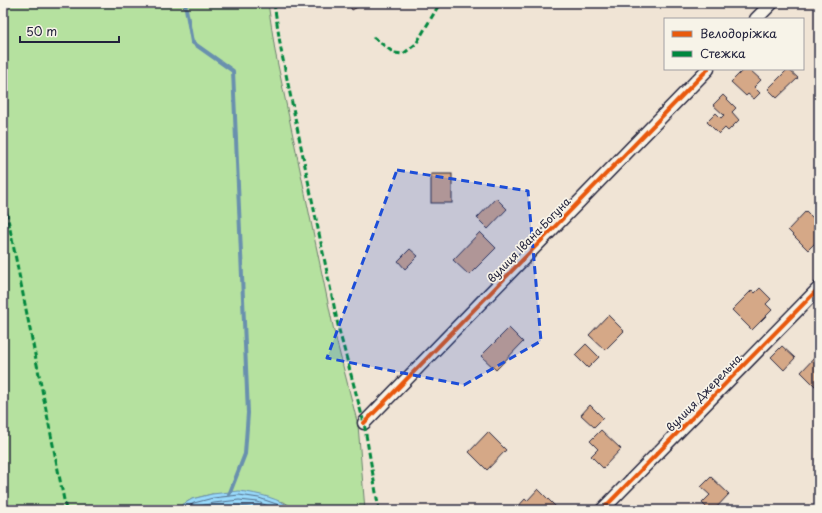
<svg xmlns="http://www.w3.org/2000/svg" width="822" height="513" font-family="'Playpen Sans',sans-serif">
	<rect width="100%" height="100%" fill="#f0e4d5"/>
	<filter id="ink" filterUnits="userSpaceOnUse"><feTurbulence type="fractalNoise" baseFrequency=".025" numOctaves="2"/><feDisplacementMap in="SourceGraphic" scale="8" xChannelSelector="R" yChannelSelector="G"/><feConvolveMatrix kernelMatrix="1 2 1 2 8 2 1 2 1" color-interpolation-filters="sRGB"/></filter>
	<g filter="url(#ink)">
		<path fill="#b5e19f" stroke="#6c826d" d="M 3,3 L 268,3 L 275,51 L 334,331 L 358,425 L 365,510 L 296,510 L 284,502 L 212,494 L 192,499 L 174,510 L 3,510 Z"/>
		<path fill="#99dafb" stroke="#6990ae" d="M 239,491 C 261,494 277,498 296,510 L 174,510 L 192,499 L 212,494 Z"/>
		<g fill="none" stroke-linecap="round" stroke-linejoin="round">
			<g stroke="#526c88" stroke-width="1">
				<path d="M 182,510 L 194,503 L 213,498 L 239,495 L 259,498 L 282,506 L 288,510"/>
				<path d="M 191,510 L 196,507 L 214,503 L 239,500 L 258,502 L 278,510"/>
				<path d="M 210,510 C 226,506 244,504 261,510"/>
			</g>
			<path stroke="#6990ae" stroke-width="4" d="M 185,3 L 192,42 L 233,71 L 248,413 L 245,454 L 229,495"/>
		</g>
		<g fill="#d5a887" stroke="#22223b">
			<path d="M 348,3 L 365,3 L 352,10 Z"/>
			<path d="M 744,69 L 749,69 L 761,80 L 754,87 L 760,93 L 754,99 L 748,94 L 746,96 L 731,82 Z"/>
			<path d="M 788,69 L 798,78 L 777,98 L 768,89 Z"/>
			<path d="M 723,95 L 736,108 L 732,112 L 739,120 L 728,131 L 725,128 L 719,134 L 707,122 L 716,113 L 721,118 L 724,115 L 713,105 Z"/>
			<rect x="431" y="174" width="21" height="29"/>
			<path d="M 496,198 L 507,209 L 488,229 L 477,218 Z"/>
			<path d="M 806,211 L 819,224 L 819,239 L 808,250 L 788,230 Z"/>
			<path d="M 480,232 L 496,248 L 469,275 L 453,260 Z"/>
			<path d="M 410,249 L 418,256 L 405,269 L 398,261 Z"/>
			<path d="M 760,288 L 771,299 L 766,304 L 772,310 L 752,330 L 732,310 L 752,290 L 755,293 Z"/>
			<path d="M 608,315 L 624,331 L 605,350 L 589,335 Z"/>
			<path d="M 509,328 L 523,342 L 496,370 L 481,356 Z"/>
			<path d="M 586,344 L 599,357 L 588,368 L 575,355 Z"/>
			<path d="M 782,346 L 795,358 L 784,370 L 771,357 Z"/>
			<path d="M 817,355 L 819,357 L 819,384 L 816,387 L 801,372 Z"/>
			<path d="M 590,405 L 603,418 L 594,427 L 581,415 Z"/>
			<path d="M 601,430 L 621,449 L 603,468 L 591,456 L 598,449 L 590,441 Z"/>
			<path d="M 488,432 L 506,450 L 487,470 L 469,452 Z"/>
			<path d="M 711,477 L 729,494 L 714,510 L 709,510 L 702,503 L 710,495 L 701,487 Z"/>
			<path d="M 538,489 L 559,510 L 515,510 L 525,499 L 527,501 Z"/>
		</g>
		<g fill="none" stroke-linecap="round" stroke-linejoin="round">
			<g stroke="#22223b" stroke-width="15">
				<g id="minor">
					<path d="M 756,19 L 772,3"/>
					<path d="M 364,423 L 708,69"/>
					<path d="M 602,510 L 819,288"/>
				</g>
			</g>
			<use href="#minor" stroke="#f7f3e8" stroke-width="12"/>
			<g stroke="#00873e" stroke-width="3" stroke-dasharray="6 3" stroke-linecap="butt">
				<path d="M 274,3 L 281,50 L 339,330 L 364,423 L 379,510"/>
				<path d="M 373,37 L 394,53 L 403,54 L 416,44 L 440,3"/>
				<path d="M 3,194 L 66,510"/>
			</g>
			<g stroke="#f7f3e8" stroke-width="6">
				<g id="cycleway">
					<path d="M 364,423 L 708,69"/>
					<path d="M 602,510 L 819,288"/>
				</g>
			</g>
			<use href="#cycleway" stroke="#e8590c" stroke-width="4"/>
		</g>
	</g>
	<path fill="#1d4ed8" fill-opacity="0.2" stroke="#1d4ed8" stroke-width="3" stroke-dasharray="8 5" stroke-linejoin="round" d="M 397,170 L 528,191 L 541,341 L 464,385 L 327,358 Z"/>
	<g text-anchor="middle" stroke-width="3.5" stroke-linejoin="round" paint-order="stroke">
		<g font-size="11" fill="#22223b" stroke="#f7f3e8">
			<text transform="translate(529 240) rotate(-46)" y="4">вулиця Івана Богуна</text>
			<text transform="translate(704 393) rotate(-46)" y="4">вулиця Джерельна</text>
		</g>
	</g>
	<rect width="822" height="513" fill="none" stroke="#f7f3e8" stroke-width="16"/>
	<rect x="8" y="8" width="806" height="497" fill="none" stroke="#22223b" stroke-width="1.5" filter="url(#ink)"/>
	<rect x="664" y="18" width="140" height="52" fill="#f7f3e8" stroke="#a29fa3"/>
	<rect x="672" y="31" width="20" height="6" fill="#e8590c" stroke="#a29fa3"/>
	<text x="700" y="38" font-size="12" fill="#22223b">Велодоріжка</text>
	<rect x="672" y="51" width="20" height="6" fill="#00873e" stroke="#a29fa3"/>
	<text x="700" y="58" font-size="12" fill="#22223b">Стежка</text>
	<path d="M20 36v6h99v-6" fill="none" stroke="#22223b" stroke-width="2"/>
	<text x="26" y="36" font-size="12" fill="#22223b" stroke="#f7f3e8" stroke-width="3" paint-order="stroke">50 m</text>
</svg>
